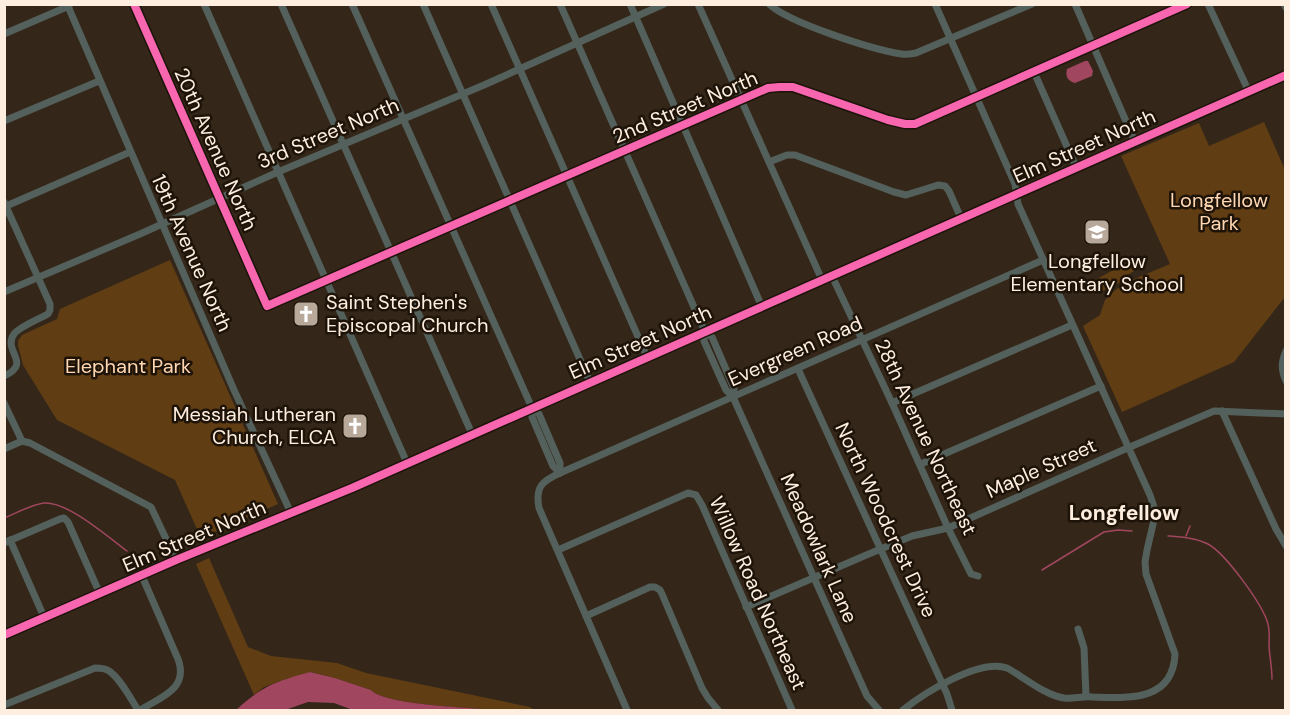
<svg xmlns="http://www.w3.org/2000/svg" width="1290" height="715" font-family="'DM Sans',sans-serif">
	<rect width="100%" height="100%" fill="#342719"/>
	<g fill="#613d13">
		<path d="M 1264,122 L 1285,170 L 1285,297 L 1234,362 L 1122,412 L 1083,326 L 1100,315 L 1105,300 L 1114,291 L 1127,282 L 1170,264 L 1121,156 L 1199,123 L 1209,146 Z"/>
		<path d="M 170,260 L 278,504 L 201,538 L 175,480 L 57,420 L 23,365 L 18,345 L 18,341 L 22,335 L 57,319 L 60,309 Z"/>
		<path d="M 1131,265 L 1134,271 L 1126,276 L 1127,279 L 1098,293 L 1097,292 L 1092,283 L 1093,281 L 1119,267 L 1122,269 Z"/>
		<path d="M 209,558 L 248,647 L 271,656 L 337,663 L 366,673 L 530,707 L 534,710 L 498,710 L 493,709 L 481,709 C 460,707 383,704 371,690 L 335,678 L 311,672 L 286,679 L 264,687 L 254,695 L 196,564 Z"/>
	</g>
	<g fill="#a1465f">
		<path d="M 1085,61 L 1088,61 L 1093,71 L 1092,76 L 1075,83 C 1068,81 1065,77 1067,69 Z"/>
		<path d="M 310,672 L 335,678 L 371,690 C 383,704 460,707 481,709 L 493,709 L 498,710 L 353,710 L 334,703 L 308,702 L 285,710 L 236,710 C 262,686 277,681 310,672 Z"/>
	</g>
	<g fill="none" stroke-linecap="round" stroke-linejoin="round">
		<g stroke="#a1465f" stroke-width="1.5">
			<path d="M 4,518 C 17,513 30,505 44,503 C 67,501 108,537 127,551"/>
			<path d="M 1168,536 C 1181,537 1196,538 1208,544 C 1226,554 1263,605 1268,624 C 1270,632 1269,639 1269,647 C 1270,658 1272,669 1272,679"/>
			<path d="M 1186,536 L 1190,526"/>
			<path d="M 1042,570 L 1104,532 L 1118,530 L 1132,531"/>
		</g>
		<g stroke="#54605c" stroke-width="7">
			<path d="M 67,4 L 234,390 L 291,513"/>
			<path d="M 134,4 L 267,306 L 768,88 L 779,87 L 793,87 L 888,120 L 905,124 L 915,124 L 1187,4"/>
			<path d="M 204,4 L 407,463"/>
			<path d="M 281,4 L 472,434"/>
			<path d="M 352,4 L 532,408 L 532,417 L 553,466 L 560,473"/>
			<path d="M 423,4 L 590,382"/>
			<path d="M 491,4 L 647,357"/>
			<path d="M 560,4 L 705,332 L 704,341 L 726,390 L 733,397 L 867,696 L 879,710"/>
			<path d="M 630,4 L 762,307"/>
			<path d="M 698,4 L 822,280"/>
			<path d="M 769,4 C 789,23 874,50 902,54 C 906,55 911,54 916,53 L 1032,4"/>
			<path d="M 1075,4 L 1135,142"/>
			<path d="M 1208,4 L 1249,92"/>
			<path d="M 1284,4 L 1286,8"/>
			<path d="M 4,34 L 69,6"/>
			<path d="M 1034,72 L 1076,167"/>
			<path d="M 4,121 L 99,81"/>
			<path d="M 769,162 L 787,155 L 795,155 L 894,192 L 906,195 L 938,185 L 945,186 L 949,191 L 961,218"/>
			<path d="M 4,202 L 50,304 L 50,310 L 48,314 C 39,319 19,327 14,334 C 2,351 33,363 4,376"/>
			<path d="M 4,207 L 130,152"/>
			<path d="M 832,276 L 892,403 L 948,528 L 971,574 L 978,576"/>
			<path d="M 4,292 L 140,234 L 278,172 L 484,85 L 664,4"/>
			<path d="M 705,332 L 712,337 L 734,388 L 733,397"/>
			<path d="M 1286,351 C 1281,362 1281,370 1286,381"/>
			<path d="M 798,369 L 947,694 L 952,710"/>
			<path d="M 4,403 L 22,441"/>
			<path d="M 892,403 L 1072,325"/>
			<path d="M 532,408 L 539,414 L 560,463 L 560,473"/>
			<path d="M 1222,411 L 1276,529 L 1286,546"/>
			<path d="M 22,441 L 30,443 L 151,507 L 176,560"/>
			<path d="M 4,449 L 22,441"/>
			<path d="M 921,464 L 1101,386"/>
			<path d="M 10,540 L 44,617"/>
			<path d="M 4,543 L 60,519 L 64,518 L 68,522 L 100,594"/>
			<path d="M 558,550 L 688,493 L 696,495 L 702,505 L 792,710"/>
			<path d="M 746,607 L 864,556 L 912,536 L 948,528 L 1123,450 L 1214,411 L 1286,414"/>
			<path d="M 586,616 L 650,587 L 655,587 L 660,590 L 662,594 L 702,688 L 708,698 L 718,710"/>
			<path d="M 1078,629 L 1084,648 L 1086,696"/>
			<path d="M 4,635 L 176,560 L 352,488 L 1286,75"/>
			<path d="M 4,705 L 95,668 C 100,668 105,668 109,671 C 120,678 131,699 138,710"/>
			<path d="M 140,710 C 161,697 189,689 178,659 L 142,576"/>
			<path d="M 627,710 L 539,508 C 535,487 542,481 560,473 L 1043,260"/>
			<path d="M 903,710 C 924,693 980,658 1007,668 C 1024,677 1044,695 1064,698 C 1073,699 1083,696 1092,697 C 1128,698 1173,702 1175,654 L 1146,574 L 1145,562 L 1147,550 L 1154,520 L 1154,507 L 1150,495 L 1018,204 L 1015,184 L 935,4"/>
		</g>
		<g stroke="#1d1308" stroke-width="11">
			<g id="cycleway">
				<path d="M 134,4 L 267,306 L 768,88 L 779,87 L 793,87 L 888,120 L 905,124 L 915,124 L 1187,4"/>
				<path d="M 4,635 L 176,560 L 352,488 L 1286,75"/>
			</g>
		</g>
		<use href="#cycleway" stroke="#f766af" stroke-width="8"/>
	</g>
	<defs>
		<g id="school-square" transform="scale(1.35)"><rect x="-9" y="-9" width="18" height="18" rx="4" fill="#b7a89a" stroke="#1d1308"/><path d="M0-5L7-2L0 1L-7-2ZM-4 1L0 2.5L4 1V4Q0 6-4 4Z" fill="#fff"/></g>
		<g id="church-square" transform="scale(1.35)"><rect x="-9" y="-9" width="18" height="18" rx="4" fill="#b7a89a" stroke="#1d1308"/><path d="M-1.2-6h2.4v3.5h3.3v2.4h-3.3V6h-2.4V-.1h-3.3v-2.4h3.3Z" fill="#fff"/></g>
	</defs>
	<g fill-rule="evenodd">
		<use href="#school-square" x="1097" y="232"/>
		<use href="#church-square" x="306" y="314"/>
		<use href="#church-square" x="355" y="426"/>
	</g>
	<g text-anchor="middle" stroke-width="5" stroke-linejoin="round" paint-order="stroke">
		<g font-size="20" fill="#feeedf" stroke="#1d1308">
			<text transform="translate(685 107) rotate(-23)" y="7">2nd Street North</text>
			<text transform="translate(328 133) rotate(-23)" y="7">3rd Street North</text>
			<text transform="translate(1084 146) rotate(-24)" y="7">Elm Street North</text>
			<text transform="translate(216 149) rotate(66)" y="7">20th Avenue North</text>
			<text transform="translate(192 253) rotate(66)" y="7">19th Avenue North</text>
			<text transform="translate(640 342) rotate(-24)" y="7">Elm Street North</text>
			<text transform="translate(795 351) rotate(-24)" y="7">Evergreen Road</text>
			<text transform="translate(926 437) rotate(65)" y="7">28th Avenue Northeast</text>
			<text transform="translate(1041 468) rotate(-24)" y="7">Maple Street</text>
			<text transform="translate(886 520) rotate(65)" y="7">North Woodcrest Drive</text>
			<text transform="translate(194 536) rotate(-23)" y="7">Elm Street North</text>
			<text transform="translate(819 548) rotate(66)" y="7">Meadowlark Lane</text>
			<text transform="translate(758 593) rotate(66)" y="7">Willow Road Northeast</text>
		</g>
		<g font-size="20" fill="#ffd7b3" stroke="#1d1308">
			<text x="1219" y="207">Longfellow<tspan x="1219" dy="23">Park</tspan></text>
			<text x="128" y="373">Elephant Park</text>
		</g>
		<g font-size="20" fill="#feeedf" stroke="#1d1308">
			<text x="1097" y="268">Longfellow<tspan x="1097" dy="23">Elementary School</tspan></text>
			<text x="326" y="309" text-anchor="start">Saint Stephen's<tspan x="326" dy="23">Episcopal Church</tspan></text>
			<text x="336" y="421" text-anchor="end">Messiah Lutheran<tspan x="336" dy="23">Church, ELCA</tspan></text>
		</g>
		<g font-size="21" font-weight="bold" fill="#feeedf" stroke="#1d1308">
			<text x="1124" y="520">Longfellow</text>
		</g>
	</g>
	<rect width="1290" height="715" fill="none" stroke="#feeedf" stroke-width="12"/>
</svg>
